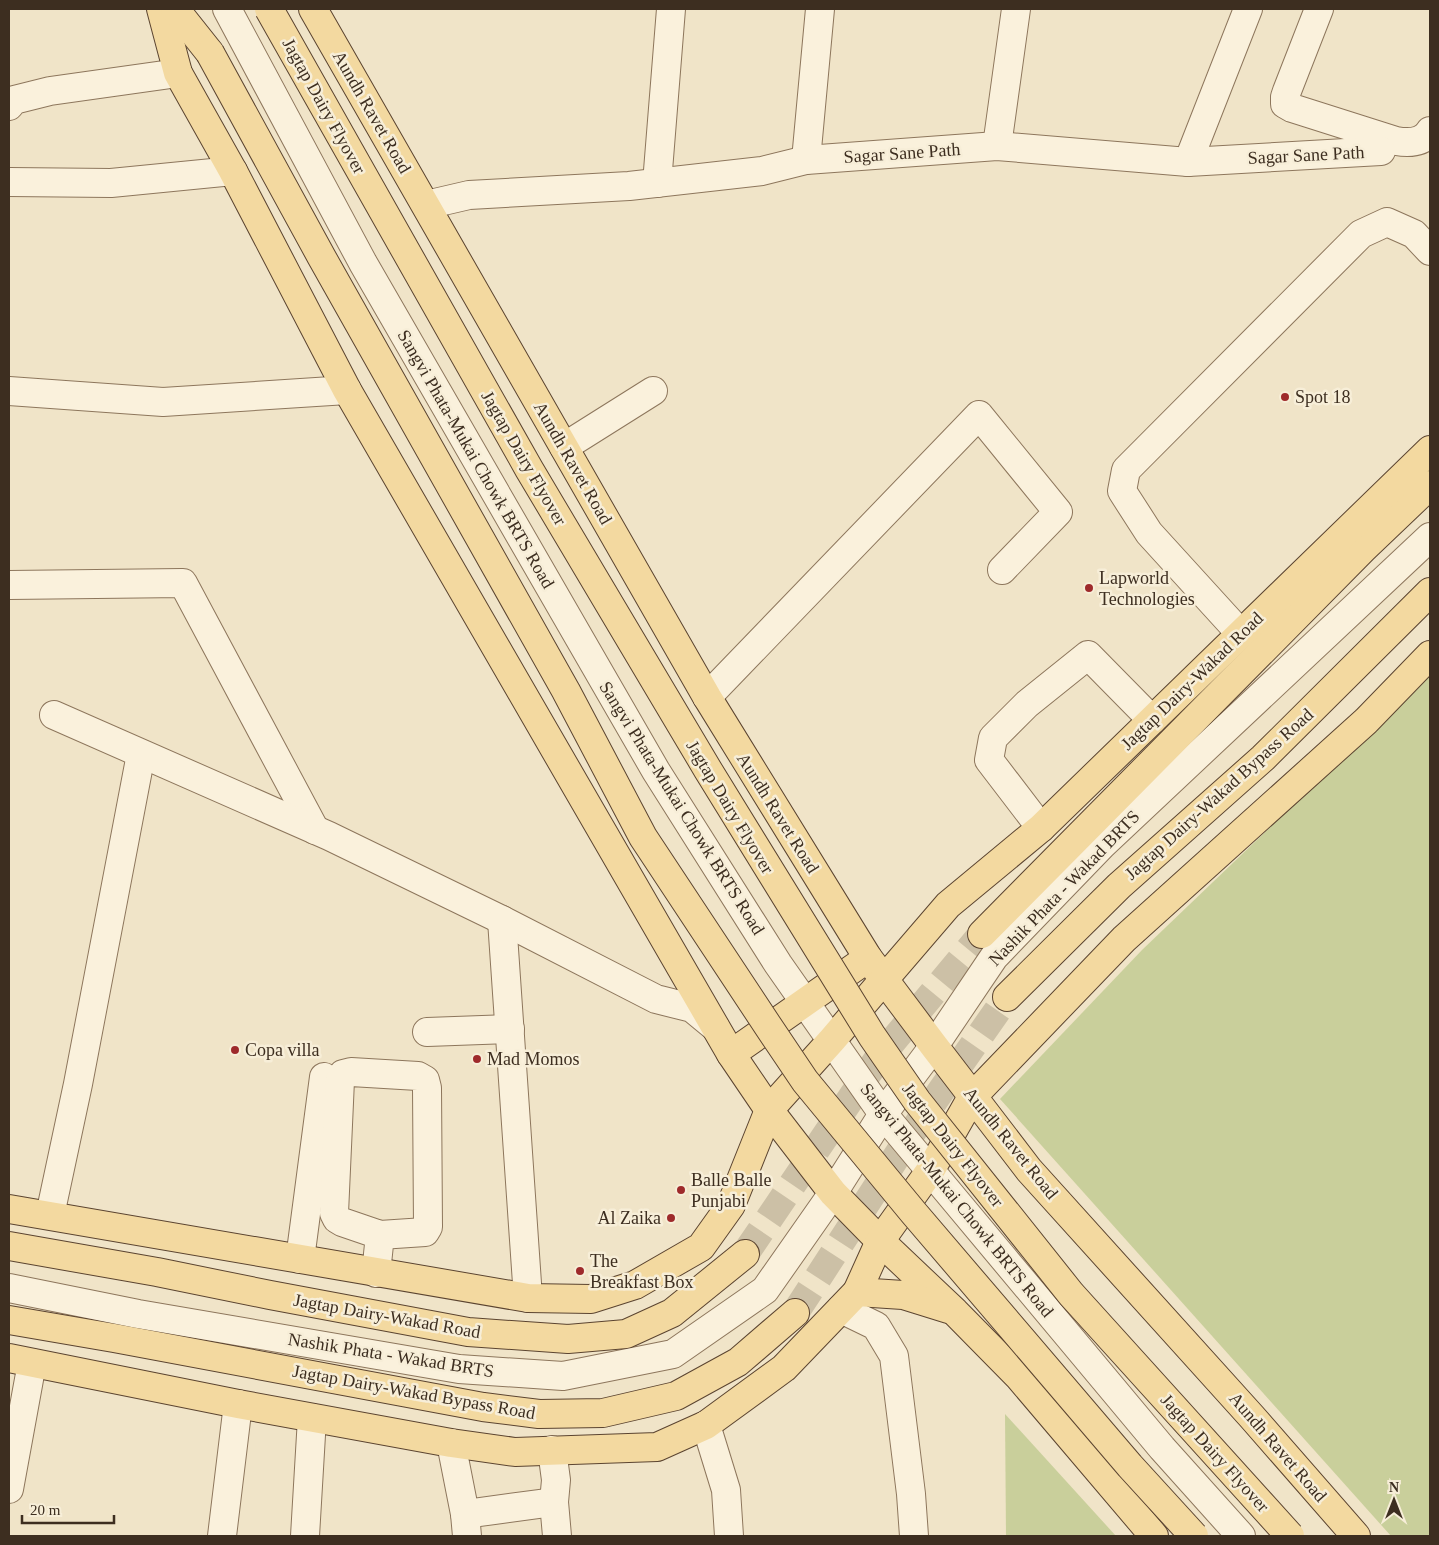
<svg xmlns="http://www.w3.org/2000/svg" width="1439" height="1545" font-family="'Times New Roman',serif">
	<rect width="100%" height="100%" fill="#f0e4c8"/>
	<g fill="#c9cf9b">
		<path d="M 1430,674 L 1430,1536 L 1391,1536 L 1000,1099 L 1142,950 Z"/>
		<path d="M 1005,1414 L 1116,1536 L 1006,1536 Z"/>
	</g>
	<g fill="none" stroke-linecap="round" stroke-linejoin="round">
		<g stroke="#ccc0a6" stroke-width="28" stroke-dasharray="28 14" stroke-linecap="butt">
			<path d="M 745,1254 L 877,1060 L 982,934"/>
			<path d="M 795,1313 L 915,1128 L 1007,997"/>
		</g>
		<g stroke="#8d765c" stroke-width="30">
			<g id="minor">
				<path d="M 227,9 L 363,263 L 656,771 L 778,964 L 883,1114 L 1162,1448 L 1241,1536"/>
				<path d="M 1319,9 L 1287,91 L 1285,97 L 1285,104 L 1292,108 L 1396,141 C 1408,143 1423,143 1430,131"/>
				<path d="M 9,106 L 14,100 L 50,91 L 178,73"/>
				<path d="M 997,146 L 1016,9"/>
				<path d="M 806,160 L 820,9"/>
				<path d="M 1188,162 L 1248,9"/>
				<path d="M 9,182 L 111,183 L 233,171"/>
				<path d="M 657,183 L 671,9"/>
				<path d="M 426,205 L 469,195 L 629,186 L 762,171 L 806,160 L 997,146 L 1188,162 L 1381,151"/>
				<path d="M 9,391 L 163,402 L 347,390"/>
				<path d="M 564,447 L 653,391"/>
				<path d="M 9,585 L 183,583 L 315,830"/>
				<path d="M 1241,634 L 1149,533 L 1122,491 L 1126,470 L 1361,234 L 1387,222 L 1414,234 L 1430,251"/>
				<path d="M 707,697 L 979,415 L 1058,512 L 1002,570"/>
				<path d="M 54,715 L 329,836 L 502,920 L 656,999 L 692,1008 L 715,1027"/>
				<path d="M 1041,828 L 989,760 L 993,738 L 1027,704 L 1088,655 L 1152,720"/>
				<path d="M 502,920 L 528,1298"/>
				<path d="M 427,1032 L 510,1029"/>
				<path d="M 50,1215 L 78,1084 L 141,754"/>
				<path d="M 300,1259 L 324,1077"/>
				<path d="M 376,1273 L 380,1235 L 425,1232 L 428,1227 L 427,1088 L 425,1080 L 418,1076 L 351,1072 L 343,1074 L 340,1080 L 334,1213 L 337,1219 L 342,1222 L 380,1235"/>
				<path d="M 9,1288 L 138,1314 L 459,1369 L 563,1376 L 673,1354 L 765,1290 L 833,1193 L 883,1114 L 934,1046 L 994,957 L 1102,845 L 1430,537"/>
				<path d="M 841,1309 L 876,1326 L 894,1356 L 911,1494 L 914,1536"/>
				<path d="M 706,1425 L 726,1490 L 729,1536"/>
				<path d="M 451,1443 L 465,1514 L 467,1536"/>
				<path d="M 552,1450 L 556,1480 L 554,1502 L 557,1536"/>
				<path d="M 9,1489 L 32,1363"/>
				<path d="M 465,1514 L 554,1502"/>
				<path d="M 222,1536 L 238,1404"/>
				<path d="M 305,1536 L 312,1418"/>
			</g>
		</g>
		<g stroke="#5b4430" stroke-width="30">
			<g id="major">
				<path d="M 161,9 L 178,73 L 233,171 L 347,390 L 731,1054 L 769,1110 L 833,1193 L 880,1241 L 955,1312 L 1019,1377 L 1154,1536"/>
				<path d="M 175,9 L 210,53"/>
				<path d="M 313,9 L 707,697 L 868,958 L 934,1046 L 1029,1170 L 1252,1417 L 1356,1536"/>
				<path d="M 982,934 L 1363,549 L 1430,485"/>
				<path d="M 1007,997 L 1119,886 L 1263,758 L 1430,592"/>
				<path d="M 731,1054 L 868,958"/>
				<path d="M 9,1209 L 528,1298 L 591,1299 L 635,1285 L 701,1247 L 731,1205 L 769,1110 L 832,1040 L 948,905 L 1041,828 L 1430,450"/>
				<path d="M 9,1246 L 157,1272 L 270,1295 L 468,1332 L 568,1339 L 626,1334 L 672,1313 L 745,1254"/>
				<path d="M 857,1292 L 880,1241 L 930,1171 L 972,1097 L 1124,939 L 1366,721 L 1430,655"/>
				<path d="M 9,1320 L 114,1338 L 483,1407 L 539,1414 L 603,1413 L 676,1396 L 738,1362 L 795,1313"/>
				<path d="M 9,1358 L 238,1404 L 451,1443 L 515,1452 L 657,1447 L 706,1425 L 784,1368 L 857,1292 L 903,1295 L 948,1309"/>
			</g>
		</g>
		<use href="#minor" stroke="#faf1dc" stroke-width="28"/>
		<use href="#major" stroke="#f3d9a0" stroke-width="28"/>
		<g stroke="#5b4430" stroke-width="30" stroke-linecap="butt">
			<g id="major-bridge">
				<path d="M 269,9 L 529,469 L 708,770 L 872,1036 L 917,1101 L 1071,1294 L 1290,1536"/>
				<path d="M 210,53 L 321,256 L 566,691 L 643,837 L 768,1026 L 805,1081 L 913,1212 L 1130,1466 L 1194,1536"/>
			</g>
		</g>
		<use href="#major-bridge" stroke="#f3d9a0" stroke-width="28"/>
	</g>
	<g fill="#9e2a2b" stroke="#f7eed8" stroke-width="2">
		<circle cx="1285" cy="397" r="5"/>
		<circle cx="1089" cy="588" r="5"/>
		<circle cx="235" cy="1050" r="5"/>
		<circle cx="477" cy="1059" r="5"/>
		<circle cx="681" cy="1190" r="5"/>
		<circle cx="671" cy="1218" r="5"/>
		<circle cx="580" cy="1271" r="5"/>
	</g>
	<g text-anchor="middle" stroke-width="5" stroke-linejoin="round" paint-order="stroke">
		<g font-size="18" fill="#3d2e20" stroke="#f7eed8">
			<text transform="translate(324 106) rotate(61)" y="6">Jagtap Dairy Flyover</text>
			<text transform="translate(372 112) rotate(60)" y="6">Aundh Ravet Road</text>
			<text transform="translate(902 153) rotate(-4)" y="6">Sagar Sane Path</text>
			<text transform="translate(1306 155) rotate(-3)" y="6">Sagar Sane Path</text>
			<text transform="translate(524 458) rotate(60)" y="6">Jagtap Dairy Flyover</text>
			<text transform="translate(476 459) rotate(60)" y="6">Sangvi Phata-Mukai Chowk BRTS Road</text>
			<text transform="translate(573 463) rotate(60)" y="6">Aundh Ravet Road</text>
			<text transform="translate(1192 681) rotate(-44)" y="6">Jagtap Dairy-Wakad Road</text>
			<text transform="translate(1219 794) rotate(-42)" y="6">Jagtap Dairy-Wakad Bypass Road</text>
			<text transform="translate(730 807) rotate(59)" y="6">Jagtap Dairy Flyover</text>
			<text transform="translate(682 808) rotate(58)" y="6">Sangvi Phata-Mukai Chowk BRTS Road</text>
			<text transform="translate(778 813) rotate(58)" y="6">Aundh Ravet Road</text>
			<text transform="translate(1064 888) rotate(-46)" y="6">Nashik Phata - Wakad BRTS</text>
			<text transform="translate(1011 1143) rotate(51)" y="6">Aundh Ravet Road</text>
			<text transform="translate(953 1145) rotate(52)" y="6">Jagtap Dairy Flyover</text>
			<text transform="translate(957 1200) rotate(51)" y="6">Sangvi Phata-Mukai Chowk BRTS Road</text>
			<text transform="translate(387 1316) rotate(10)" y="6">Jagtap Dairy-Wakad Road</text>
			<text transform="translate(391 1355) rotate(9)" y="6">Nashik Phata - Wakad BRTS</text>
			<text transform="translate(414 1392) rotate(10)" y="6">Jagtap Dairy-Wakad Bypass Road</text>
			<text transform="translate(1278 1447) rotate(49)" y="6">Aundh Ravet Road</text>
			<text transform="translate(1215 1453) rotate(48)" y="6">Jagtap Dairy Flyover</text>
		</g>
		<g font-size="18" fill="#3d2e20" stroke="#f7eed8" text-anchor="start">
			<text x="1295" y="403">Spot 18</text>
			<text x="1099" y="584">Lapworld<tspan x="1099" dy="21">Technologies</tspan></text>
			<text x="245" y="1056">Copa villa</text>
			<text x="487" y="1065">Mad Momos</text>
			<text x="691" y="1186">Balle Balle<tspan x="691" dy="21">Punjabi</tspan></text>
			<text x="661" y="1224" text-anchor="end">Al Zaika</text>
			<text x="590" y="1267">The<tspan x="590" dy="21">Breakfast Box</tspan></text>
		</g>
	</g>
	<rect width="1439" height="1545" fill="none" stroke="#3d2e20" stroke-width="20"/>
	<g transform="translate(1394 1500)" stroke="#f7eed8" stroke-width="4" paint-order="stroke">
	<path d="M0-4L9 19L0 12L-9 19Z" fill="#3d2e20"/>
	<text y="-8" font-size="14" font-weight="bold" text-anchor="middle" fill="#3d2e20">N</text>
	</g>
	<path d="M22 1515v8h92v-8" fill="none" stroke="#3d2e20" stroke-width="2.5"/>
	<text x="30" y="1515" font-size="15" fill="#3d2e20" stroke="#f7eed8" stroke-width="4" paint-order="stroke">20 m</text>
</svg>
